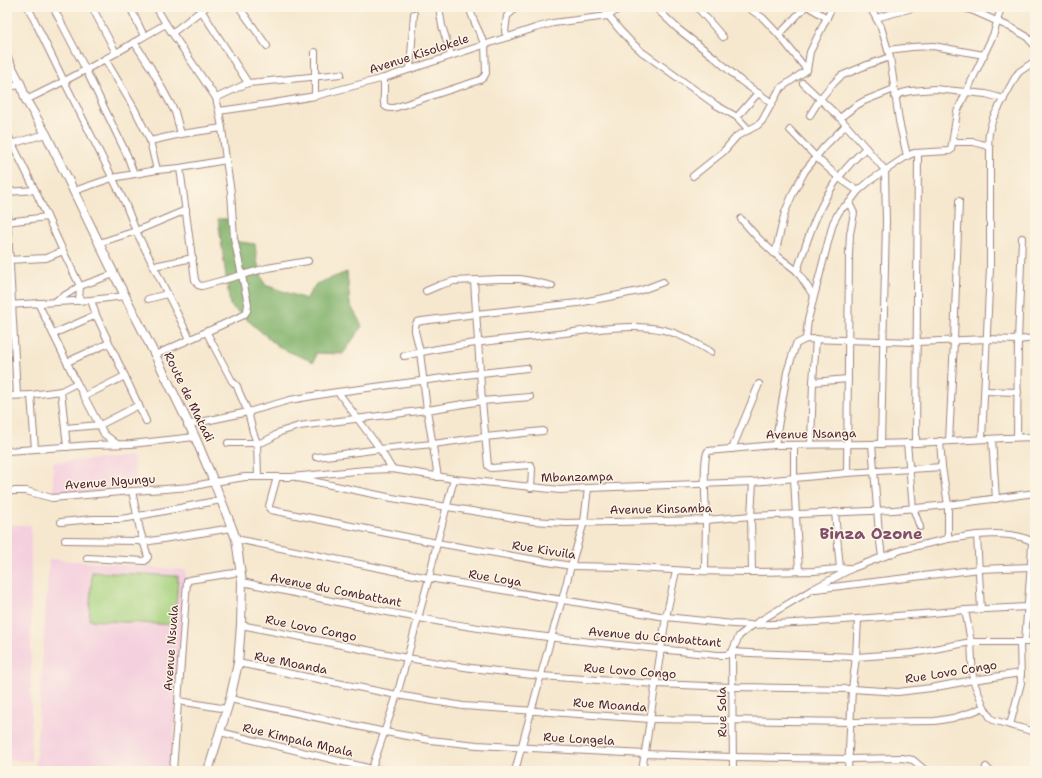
<svg xmlns="http://www.w3.org/2000/svg" width="1042" height="778" font-family="'Shantell Sans',sans-serif">
	<rect width="100%" height="100%" fill="#fcf5e5"/>
	<filter id="ink" filterUnits="userSpaceOnUse"><feTurbulence type="fractalNoise" baseFrequency=".025" numOctaves="2"/><feDisplacementMap in="SourceGraphic" scale="8" xChannelSelector="R" yChannelSelector="G"/><feConvolveMatrix kernelMatrix="1 2 1 2 8 2 1 2 1" color-interpolation-filters="sRGB"/></filter>
	<filter id="wash" filterUnits="userSpaceOnUse"><feTurbulence type="fractalNoise" baseFrequency=".012" numOctaves="4" result="noise"/><feDisplacementMap in="SourceGraphic" scale="16" xChannelSelector="R" yChannelSelector="G"/><feGaussianBlur stdDeviation="0.9" result="paint"/><feColorMatrix in="noise" values="0 0 0 0 0 0 0 0 0 0 0 0 0 0 0 0 0 1.4 0 .05"/><feComposite in="paint" operator="in"/></filter>
	<g filter="url(#wash)">
		<rect width="100%" height="100%" fill="#f6e8cf"/>
		<g fill="#f4cfde">
			<path d="M 133,457 L 137,487 L 53,496 L 53,462 Z"/>
			<path d="M 7,525 L 31,525 L 31,761 L 7,760 Z"/>
			<path d="M 49,559 L 186,570 L 171,771 L 35,771 Z"/>
		</g>
		<path fill="#a4d17e" stroke="#777854" d="M 92,572 L 178,576 L 175,625 L 89,620 Z"/>
		<path fill="#83b36d" stroke="#66694c" d="M 218,219 L 231,219 L 233,241 L 255,244 L 257,261 L 265,285 L 306,299 L 316,284 L 347,272 L 350,304 L 362,326 L 343,354 L 316,353 L 314,362 L 280,348 L 230,305 Z"/>
	</g>
	<g filter="url(#ink)">
		<g fill="none" stroke-linecap="round" stroke-linejoin="round">
			<g stroke="#a0847d" stroke-width="8">
				<g id="minor">
					<path d="M 28,7 L 64,81 L 125,203 L 136,231 L 190,339"/>
					<path d="M 53,7 L 86,70 L 127,155 L 134,174"/>
					<path d="M 92,7 L 116,53"/>
					<path d="M 130,7 L 144,36"/>
					<path d="M 199,7 L 248,83"/>
					<path d="M 239,7 L 267,46"/>
					<path d="M 439,7 L 442,26 L 451,55"/>
					<path d="M 603,7 C 613,24 627,39 642,52 L 716,105 L 737,117 L 749,130"/>
					<path d="M 655,7 L 678,29 L 714,57 L 741,81 L 772,103"/>
					<path d="M 697,7 L 723,37"/>
					<path d="M 747,7 L 763,18 L 779,35 L 807,70"/>
					<path d="M 809,7 L 827,18"/>
					<path d="M 870,7 L 881,27 L 890,57 L 899,121 L 907,156"/>
					<path d="M 961,7 L 976,12 L 1012,28 L 1026,36 L 1035,46"/>
					<path d="M 876,18 L 916,7"/>
					<path d="M 172,33 L 206,7"/>
					<path d="M 779,35 L 805,7"/>
					<path d="M 508,37 L 505,32 L 507,16 L 517,7"/>
					<path d="M 134,42 L 151,68 L 175,112 L 181,134"/>
					<path d="M 888,50 L 912,47 L 933,46 L 984,55"/>
					<path d="M 105,59 L 134,108 L 148,136 L 150,141 L 157,170"/>
					<path d="M 410,69 L 414,14"/>
					<path d="M 384,78 C 384,82 384,87 384,92 C 384,102 381,109 394,108 L 480,80 L 484,77 L 486,73 L 485,45 L 474,21 L 469,7"/>
					<path d="M 803,83 L 840,118 L 885,170 L 886,222 L 881,444"/>
					<path d="M 7,87 L 21,85"/>
					<path d="M 315,96 L 315,52"/>
					<path d="M 895,97 L 902,93 L 911,91 L 935,89 L 986,94 L 1004,99"/>
					<path d="M 216,98 L 248,83 L 341,74"/>
					<path d="M 26,100 C 53,87 79,74 105,59 C 126,48 145,35 166,24"/>
					<path d="M 219,111 L 268,104 L 315,96 L 342,89 L 384,78 L 535,28 L 553,23 L 608,16 L 622,7"/>
					<path d="M 810,115 L 820,99 L 830,87 L 841,76 L 867,65 L 890,57"/>
					<path d="M 737,117 L 758,93"/>
					<path d="M 840,118 L 854,107 L 864,101 L 894,89"/>
					<path d="M 790,130 L 816,157 L 839,178 L 858,191"/>
					<path d="M 7,133 L 35,190 L 63,251 L 80,286 L 79,301"/>
					<path d="M 150,141 L 181,134 L 222,128"/>
					<path d="M 953,142 L 974,142 L 988,146"/>
					<path d="M 7,145 L 46,134"/>
					<path d="M 180,168 L 195,280 L 198,285 L 202,286 L 267,268 L 308,261"/>
					<path d="M 693,176 L 723,152 L 737,136 L 758,125 L 762,121 L 778,92 L 782,87 L 807,70 L 810,52 L 832,7"/>
					<path d="M 74,191 L 112,178 L 157,170 L 180,168 L 226,160"/>
					<path d="M 7,192 L 35,190"/>
					<path d="M 7,210 L 17,395"/>
					<path d="M 741,219 L 758,238 L 775,254 L 797,271 L 813,295"/>
					<path d="M 7,222 L 47,217"/>
					<path d="M 99,243 L 136,231 L 186,210"/>
					<path d="M 775,254 L 785,212 L 794,191 L 805,171 L 824,147 L 846,125"/>
					<path d="M 7,260 L 46,258 L 63,251"/>
					<path d="M 154,266 L 193,258"/>
					<path d="M 797,271 C 808,238 818,205 839,177 C 847,167 856,157 866,148"/>
					<path d="M 474,281 L 482,401 L 488,466 L 491,468 L 531,465 L 532,469 L 531,488"/>
					<path d="M 426,291 L 440,285 L 454,281 L 500,279 L 520,279 L 531,281 L 552,286"/>
					<path d="M 148,299 L 167,294"/>
					<path d="M 91,300 L 96,315 L 146,421"/>
					<path d="M 54,302 L 80,286 L 114,274"/>
					<path d="M 38,303 L 77,383 L 104,434 L 117,444"/>
					<path d="M 7,305 L 91,300 L 125,296"/>
					<path d="M 206,331 L 232,381 L 237,386 L 239,392 L 248,412 L 253,432 L 257,443 L 258,477"/>
					<path d="M 53,334 L 96,315"/>
					<path d="M 806,339 L 808,320 L 833,223 L 840,210 L 849,203 L 858,191 L 871,180 L 907,156 L 914,153 L 949,151 L 951,150 L 957,112 L 994,33 L 1001,7"/>
					<path d="M 155,355 L 244,315 L 247,311 L 248,304 L 234,238 L 231,192 L 226,160 L 222,128 L 219,111 L 216,98 L 166,24 L 156,7"/>
					<path d="M 404,356 C 454,344 506,339 557,334 C 590,330 632,323 664,330 C 681,334 695,343 711,352"/>
					<path d="M 67,362 L 109,343"/>
					<path d="M 813,382 L 848,379"/>
					<path d="M 61,391 L 67,447"/>
					<path d="M 985,391 L 1018,392"/>
					<path d="M 338,392 L 380,449 L 392,469"/>
					<path d="M 31,395 L 35,449"/>
					<path d="M 7,396 L 31,395 L 61,391 L 77,383"/>
					<path d="M 85,396 L 125,376"/>
					<path d="M 187,425 L 248,412 L 290,400 L 330,393 L 481,373 L 527,368"/>
					<path d="M 65,428 L 100,425 L 139,405"/>
					<path d="M 1017,437 L 1018,340 L 1022,238"/>
					<path d="M 982,439 L 990,268 L 990,148 L 988,146 L 989,132 L 993,118 L 1016,76 L 1019,72 L 1035,61"/>
					<path d="M 992,439 L 996,499"/>
					<path d="M 940,441 L 942,467 L 948,505 L 948,539"/>
					<path d="M 949,441 L 954,341 L 959,201"/>
					<path d="M 228,443 L 257,443 L 263,442 L 271,438 L 280,432 L 299,426 L 427,410 L 482,401 L 530,397"/>
					<path d="M 907,443 L 913,508 L 920,527"/>
					<path d="M 916,443 L 918,153"/>
					<path d="M 811,444 L 813,382 L 816,339"/>
					<path d="M 872,444 L 879,534 L 882,557"/>
					<path d="M 775,445 L 787,372 L 796,344 L 806,339 L 917,342 L 987,339 L 1018,340 L 1035,338"/>
					<path d="M 794,445 L 794,478 L 799,571"/>
					<path d="M 732,449 L 759,384"/>
					<path d="M 7,451 L 92,445 L 131,444 L 195,437"/>
					<path d="M 316,457 L 342,454 L 380,449 L 433,444 L 485,437 L 543,431"/>
					<path d="M 847,473 L 849,254 L 850,234 L 854,213 L 849,203"/>
					<path d="M 277,477 L 269,506 L 269,508 L 271,510 L 437,543 L 571,566 L 620,567 L 690,571 L 752,572 L 814,571 L 849,568"/>
					<path d="M 438,477 L 427,410 L 420,352 L 415,331 L 415,326 L 417,322 L 422,321 L 476,314 L 578,303 L 639,291 L 650,287 L 663,282"/>
					<path d="M 298,478 L 392,498 L 533,521 L 566,523 L 706,520 L 751,516 L 894,510 L 948,505 L 1035,493"/>
					<path d="M 7,491 L 26,491 L 52,498 L 132,491 L 165,489 L 190,487 L 214,482 L 245,477 L 291,477 L 366,470 L 392,469 L 454,479 L 560,490 L 588,488 L 753,482 L 847,473 L 942,467"/>
					<path d="M 835,512 L 840,569"/>
					<path d="M 61,522 L 93,519 L 118,519 L 128,518 L 221,500"/>
					<path d="M 977,535 L 981,610"/>
					<path d="M 236,539 L 429,578 L 666,617 L 733,624 L 753,625 L 816,622 L 923,614 L 965,610 L 1027,607"/>
					<path d="M 65,540 L 138,541 L 144,542 L 232,528"/>
					<path d="M 87,558 L 145,561 L 148,557 L 140,530 L 132,491"/>
					<path d="M 705,571 C 705,553 706,536 706,518 C 706,506 702,459 708,451 L 775,445 L 872,444 L 916,443 L 1005,438 L 1035,437"/>
					<path d="M 752,572 L 751,516 L 753,482"/>
					<path d="M 242,582 C 323,599 404,617 485,629 C 562,640 640,647 717,655 L 726,655 L 732,652 L 739,636 L 753,625 L 813,589 L 853,568 L 904,549 L 948,539 L 977,535 L 996,534 L 1010,535 L 1021,537 L 1035,542"/>
					<path d="M 816,589 L 980,569 L 1031,567"/>
					<path d="M 965,610 L 971,642 L 973,680 L 984,707 L 990,717 L 993,720 L 1035,732"/>
					<path d="M 241,625 L 407,658 L 471,668 L 541,676 L 656,684 L 732,687 L 852,689 L 898,692 L 931,688 L 973,680 L 1021,673"/>
					<path d="M 1025,642 C 1027,608 1031,575 1032,541"/>
					<path d="M 238,663 L 397,695 L 463,706 L 650,719 L 851,722 L 935,721 L 953,718 L 972,712 L 984,707"/>
					<path d="M 230,699 L 385,732 L 430,740 L 477,745 L 645,754 L 733,757 L 849,759 L 902,758 L 913,760 L 926,771"/>
					<path d="M 179,701 L 227,709"/>
					<path d="M 1010,725 L 1021,683 L 1020,642"/>
					<path d="M 220,732 L 372,769 L 396,771"/>
					<path d="M 986,767 L 990,771"/>
					<path d="M 173,771 L 187,581 L 189,580 L 240,572"/>
					<path d="M 371,771 L 397,695 L 429,578 L 437,543 L 454,479"/>
					<path d="M 515,771 L 551,638 L 562,600 L 571,566 L 584,522 L 588,488"/>
					<path d="M 642,771 L 661,649 L 666,617 L 676,571"/>
					<path d="M 733,771 L 732,652 L 750,653 L 856,657 L 913,653 L 971,642 L 1035,642"/>
					<path d="M 848,771 L 852,689 L 856,657 L 858,619"/>
				</g>
			</g>
			<g stroke="#a0847d" stroke-width="10">
				<path id="major" d="M 7,58 L 21,85 L 26,100 L 46,134 L 114,274 L 155,355 L 195,437 L 214,482 L 232,528 L 236,539 L 242,582 L 241,625 L 238,663 L 230,699 L 208,771"/>
			</g>
			<use href="#minor" stroke="#fff" stroke-width="6"/>
			<use href="#major" stroke="#fff" stroke-width="8"/>
		</g>
	</g>
	<g text-anchor="middle" stroke-width="3" stroke-linejoin="round" paint-order="stroke">
		<g font-size="12" fill="#4a1f2b" stroke="#fcf5e5">
			<text transform="translate(419 54) rotate(-18)" y="4">Avenue Kisolokele</text>
			<text transform="translate(189 397) rotate(64)" y="4">Route de Matadi</text>
			<text transform="translate(811 434) rotate(-1)" y="4">Avenue Nsanga</text>
			<text transform="translate(577 477) rotate(-1)" y="4">Mbanzampa</text>
			<text transform="translate(110 482) rotate(-4)" y="4">Avenue Ngungu</text>
			<text transform="translate(661 509) rotate(-1)" y="4">Avenue Kinsamba</text>
			<text transform="translate(544 550) rotate(9)" y="4">Rue Kivuila</text>
			<text transform="translate(495 578) rotate(9)" y="4">Rue Loya</text>
			<text transform="translate(336 590) rotate(11)" y="4">Avenue du Combattant</text>
			<text transform="translate(311 628) rotate(11)" y="4">Rue Lovo Congo</text>
			<text transform="translate(655 637) rotate(5)" y="4">Avenue du Combattant</text>
			<text transform="translate(171 648) rotate(-86)" y="4">Avenue Nsuala</text>
			<text transform="translate(291 663) rotate(11)" y="4">Rue Moanda</text>
			<text transform="translate(630 671) rotate(4)" y="4">Rue Lovo Congo</text>
			<text transform="translate(951 672) rotate(-9)" y="4">Rue Lovo Congo</text>
			<text transform="translate(610 705) rotate(4)" y="4">Rue Moanda</text>
			<text transform="translate(722 712) rotate(-91)" y="4">Rue Sola</text>
			<text transform="translate(579 739) rotate(3)" y="4">Rue Longela</text>
			<text transform="translate(298 740) rotate(13)" y="4">Rue Kimpala Mpala</text>
		</g>
		<g font-size="16" font-weight="bold" fill="#814f69" stroke="#fcf5e5">
			<text x="871" y="539">Binza Ozone</text>
		</g>
	</g>
	<rect width="1042" height="778" fill="none" stroke="#fcf5e5" stroke-width="24"/>
</svg>
